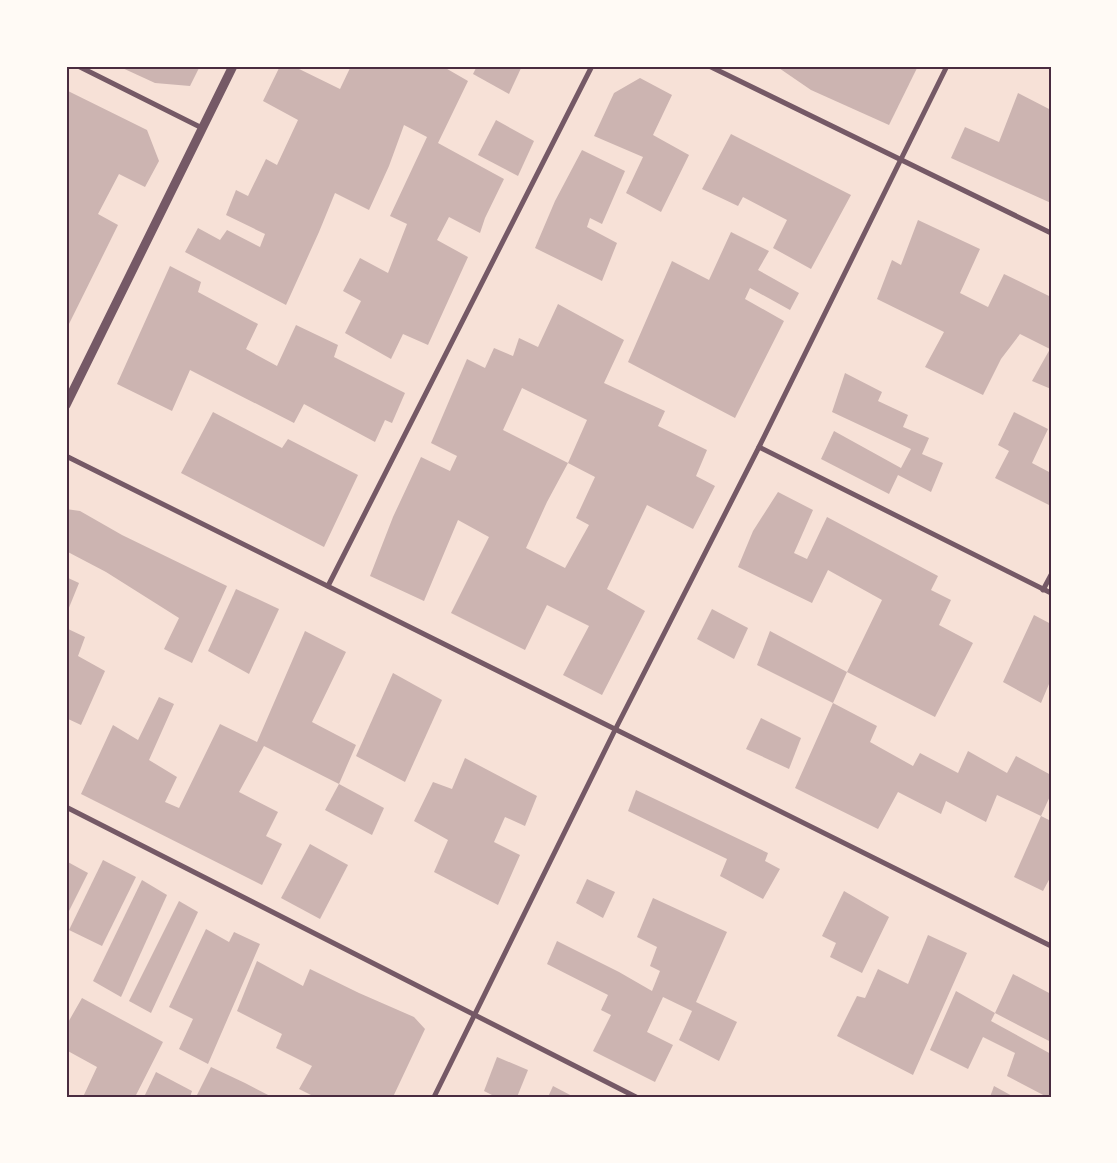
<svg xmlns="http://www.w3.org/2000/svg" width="1117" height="1163" font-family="'Fira Sans',sans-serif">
	<rect width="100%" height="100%" fill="#f7e1d7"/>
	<g fill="#ccb4b1" fill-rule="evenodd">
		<path d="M 118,66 L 200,66 L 190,86 L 155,83 Z"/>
		<path d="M 280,66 L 293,66 L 340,89 L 351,66 L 442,66 L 468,81 L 438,143 L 504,179 L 485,218 L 480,233 L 449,217 L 437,240 L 468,257 L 428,345 L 403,334 L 391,359 L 345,333 L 361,301 L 343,291 L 360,258 L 388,273 L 407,224 L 390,216 L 427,137 L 404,125 L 389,166 L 369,210 L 335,193 L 319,232 L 286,305 L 185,252 L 198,228 L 220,240 L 227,230 L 260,247 L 265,234 L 226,215 L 236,190 L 248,196 L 266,159 L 277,165 L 298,120 L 263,101 Z"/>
		<path d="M 477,66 L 522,66 L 509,94 L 473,74 Z"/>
		<path d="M 776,66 L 918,66 L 889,125 L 811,90 Z"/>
		<path d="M 640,78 L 672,95 L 653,135 L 689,155 L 661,212 L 626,193 L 643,157 L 594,136 L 614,93 Z"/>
		<path d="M 66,90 L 147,130 L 159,161 L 145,187 L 119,174 L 98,214 L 118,225 L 66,330 Z"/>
		<path d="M 1018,93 L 1051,110 L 1051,203 L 951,158 L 965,127 L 999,142 Z"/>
		<path d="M 496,120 L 534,141 L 518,176 L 478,155 Z"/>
		<path d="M 731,134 L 851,195 L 811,269 L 773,248 L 787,220 L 743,197 L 738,206 L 702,189 Z"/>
		<path d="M 582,150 L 625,171 L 602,224 L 590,218 L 587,227 L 617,243 L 602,281 L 535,248 L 555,201 Z"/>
		<path d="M 918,220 L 980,249 L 960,293 L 988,307 L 1004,274 L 1051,297 L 1051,389 L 1032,381 L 1050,349 L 1020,334 L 1001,359 L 983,395 L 925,367 L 944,332 L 877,299 L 892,260 L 901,265 Z"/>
		<path d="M 731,232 L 769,251 L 758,270 L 799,293 L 790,310 L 750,288 L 745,299 L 784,321 L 735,418 L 628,362 L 672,261 L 709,280 Z"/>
		<path d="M 170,266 L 201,282 L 198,292 L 258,324 L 246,349 L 277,366 L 296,325 L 338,345 L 334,357 L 405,393 L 392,423 L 385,420 L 375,442 L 304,404 L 294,423 L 190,370 L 172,411 L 117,384 Z"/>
		<path d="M 558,304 L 624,340 L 604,383 L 665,411 L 658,426 L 707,450 L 696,476 L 715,486 L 693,529 L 647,505 L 607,589 L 645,611 L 602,695 L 563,675 L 589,626 L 547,605 L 525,650 L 451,613 L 489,537 L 458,520 L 424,601 L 370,576 L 393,517 L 421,457 L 450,471 L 457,456 L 431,443 L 467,359 L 485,368 L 494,348 L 513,356 L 519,338 L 538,347 ZM 522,388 L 587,420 L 568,463 L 503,430 ZM 568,463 L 595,477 L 576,518 L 589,525 L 565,568 L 526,548 L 547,502 Z"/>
		<path d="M 845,373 L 882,392 L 878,401 L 908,415 L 903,427 L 929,438 L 922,454 L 943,463 L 931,492 L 898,475 L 889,494 L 821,459 L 834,431 L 901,468 L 911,449 L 832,412 Z"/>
		<path d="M 213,412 L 282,448 L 288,439 L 358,475 L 324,547 L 181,473 Z"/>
		<path d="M 1014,412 L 1048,429 L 1032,463 L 1051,473 L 1051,506 L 995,478 L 1009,451 L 998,445 Z"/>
		<path d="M 778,492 L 813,510 L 794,553 L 807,559 L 827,517 L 938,576 L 931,590 L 951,600 L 939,625 L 973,643 L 935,717 L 847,672 L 833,703 L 757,665 L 770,631 L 847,672 L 882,600 L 828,570 L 812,603 L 738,567 L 753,531 Z"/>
		<path d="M 66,509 L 80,511 L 122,535 L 227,586 L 192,663 L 164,649 L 179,618 L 106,572 L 66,551 Z"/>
		<path d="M 66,577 L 79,583 L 66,615 Z"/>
		<path d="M 236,589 L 279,609 L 249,674 L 208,651 Z"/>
		<path d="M 712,609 L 748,628 L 734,659 L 697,639 Z"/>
		<path d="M 1034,615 L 1051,624 L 1051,685 L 1049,684 L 1041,703 L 1003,682 Z"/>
		<path d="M 66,628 L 85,637 L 78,656 L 105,671 L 81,725 L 66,718 Z"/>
		<path d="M 305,631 L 346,652 L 312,722 L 356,745 L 339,784 L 264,746 L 239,792 L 278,812 L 266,836 L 282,844 L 262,885 L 81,794 L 113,725 L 138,740 L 159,697 L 174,704 L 149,760 L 177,777 L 165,802 L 179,808 L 220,724 L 257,742 Z"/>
		<path d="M 393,673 L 442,700 L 405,782 L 356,756 Z"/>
		<path d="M 833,703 L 877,726 L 870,742 L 913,766 L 920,753 L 958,773 L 968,751 L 1007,773 L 1016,756 L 1051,775 L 1051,794 L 1041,816 L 997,795 L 986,822 L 946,801 L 941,814 L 898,792 L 878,829 L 795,788 Z"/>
		<path d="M 761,718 L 801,738 L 789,769 L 746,749 Z"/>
		<path d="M 465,758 L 537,796 L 525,826 L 505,817 L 494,842 L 520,855 L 498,905 L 434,872 L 448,840 L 414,821 L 433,782 L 452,789 Z"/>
		<path d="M 339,784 L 384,808 L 372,835 L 325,810 Z"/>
		<path d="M 636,790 L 768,853 L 765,861 L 780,869 L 763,899 L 720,876 L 727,859 L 628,811 Z"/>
		<path d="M 1041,816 L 1051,821 L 1051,876 L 1043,891 L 1014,877 Z"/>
		<path d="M 310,844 L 348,865 L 320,919 L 281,898 Z"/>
		<path d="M 103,860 L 136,877 L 102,946 L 69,930 Z"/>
		<path d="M 66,861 L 88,873 L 66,917 Z"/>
		<path d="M 587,879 L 615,892 L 603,918 L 576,903 Z"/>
		<path d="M 142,880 L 167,895 L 121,997 L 93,981 Z"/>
		<path d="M 844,891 L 889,917 L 862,973 L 830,957 L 836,943 L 822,936 Z"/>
		<path d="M 653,898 L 727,932 L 696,1002 L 737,1022 L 719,1061 L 679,1040 L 692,1011 L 663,997 L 647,1032 L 673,1045 L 655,1082 L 593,1051 L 611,1015 L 601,1010 L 608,995 L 547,964 L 557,941 L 619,972 L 652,991 L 660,971 L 650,966 L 657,947 L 637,937 Z"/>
		<path d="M 179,901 L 198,912 L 151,1013 L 129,1001 Z"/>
		<path d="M 206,929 L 229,942 L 234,932 L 260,944 L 208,1064 L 179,1049 L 193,1019 L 169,1007 Z"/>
		<path d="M 928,935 L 967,953 L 913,1075 L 837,1036 L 857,996 L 865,998 L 878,969 L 908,984 Z"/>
		<path d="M 257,961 L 303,986 L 310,969 L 359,993 L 414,1017 L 425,1029 L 393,1097 L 315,1097 L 299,1089 L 312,1066 L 276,1048 L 282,1034 L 237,1011 Z"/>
		<path d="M 1013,974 L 1051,994 L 1051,1042 L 995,1013 L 991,1021 L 1051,1054 L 1051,1097 L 1047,1097 L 1007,1076 L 1015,1053 L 983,1037 L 968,1069 L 930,1050 L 956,991 L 995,1013 Z"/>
		<path d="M 82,998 L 163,1042 L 135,1097 L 83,1097 L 97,1067 L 66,1050 L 66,1026 Z"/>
		<path d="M 497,1057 L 528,1070 L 517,1097 L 496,1097 L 484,1091 Z"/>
		<path d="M 211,1067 L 245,1083 L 272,1097 L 196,1097 Z"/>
		<path d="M 156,1072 L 192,1091 L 190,1097 L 144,1097 Z"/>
		<path d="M 553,1086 L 574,1097 L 548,1097 Z"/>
		<path d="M 994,1086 L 1014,1097 L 990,1097 Z"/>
	</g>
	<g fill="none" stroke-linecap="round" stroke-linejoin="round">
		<g stroke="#755966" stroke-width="5">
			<path d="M 78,66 L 202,128"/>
			<path d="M 709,66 L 1051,233"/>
			<path d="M 759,447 L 1051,593"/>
			<path d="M 66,456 L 1051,946"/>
			<path d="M 328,586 L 592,66"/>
			<path d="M 1043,590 L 1051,575"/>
			<path d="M 66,807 L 636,1097"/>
			<path d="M 434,1097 L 615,730 L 759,447 L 947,66"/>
		</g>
		<path stroke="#755966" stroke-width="9" d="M 66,405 L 233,66"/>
	</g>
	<rect width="1117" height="1163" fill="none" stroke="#fffaf5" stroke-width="135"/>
	<rect x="68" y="68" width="982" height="1028" fill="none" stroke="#4a2c40" stroke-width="2"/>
</svg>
